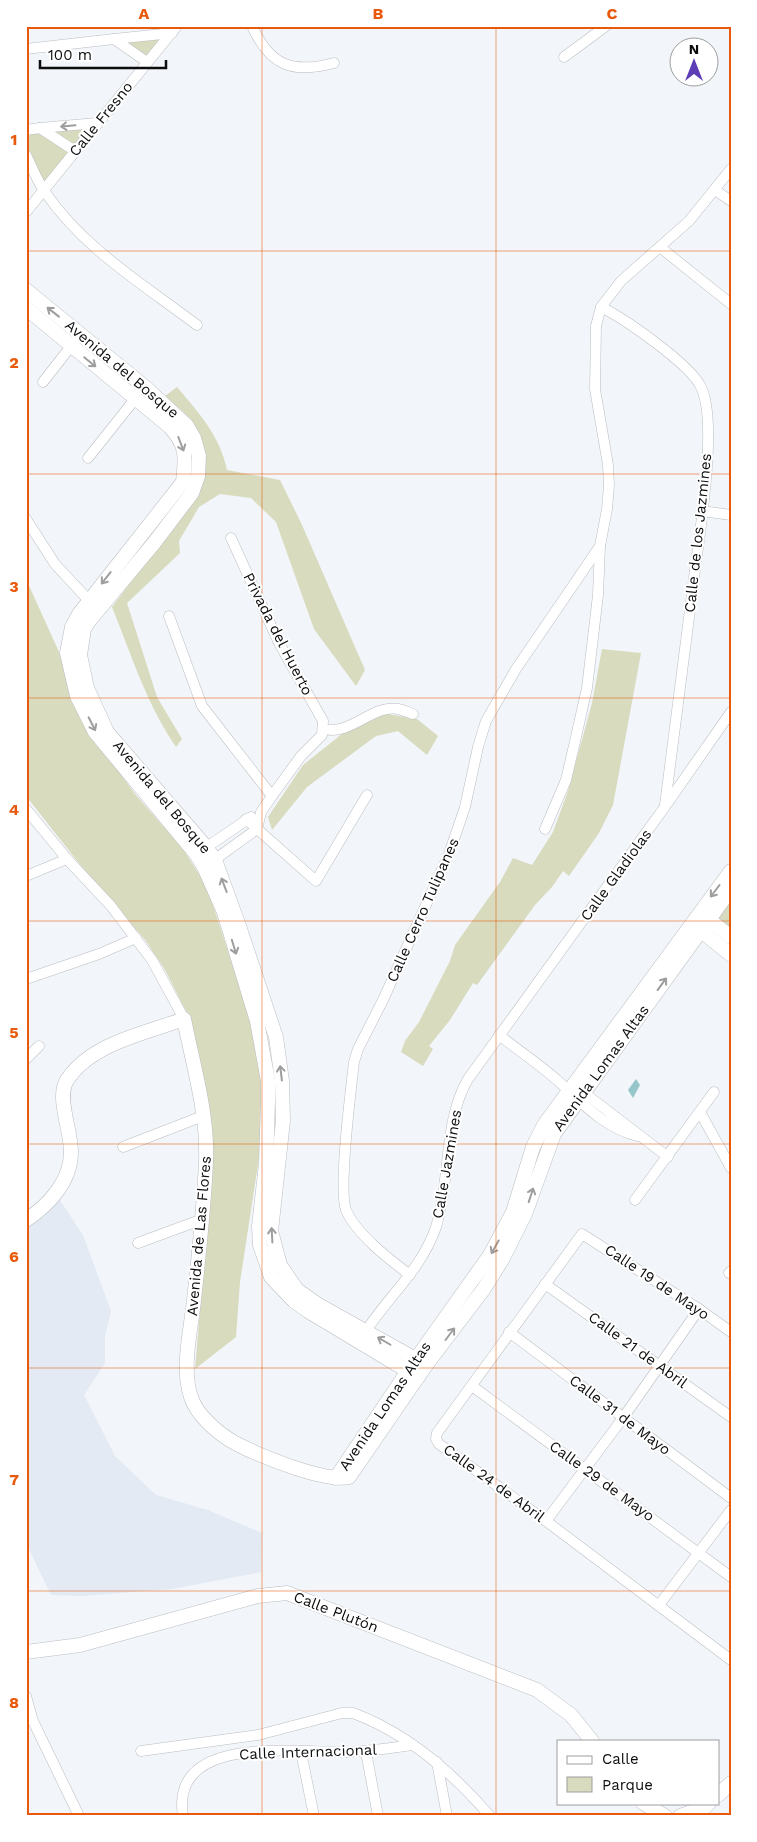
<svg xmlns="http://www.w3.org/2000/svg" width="757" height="1842" font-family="'Work Sans',sans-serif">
	<rect width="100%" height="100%" fill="#f2f5f9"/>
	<path fill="#e3eaf4" d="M 59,1199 L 83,1235 L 111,1311 L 105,1336 L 105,1363 L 84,1395 L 115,1456 L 156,1495 L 208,1510 L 262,1533 L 261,1572 L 172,1589 L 81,1596 L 51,1595 L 26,1543 L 26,1228 L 44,1217 Z"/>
	<g fill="#d8dbbd">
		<path d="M 172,33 L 147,62 L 114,39 Z"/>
		<path d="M 97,123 L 44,191 L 26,155 L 26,131 Z"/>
		<path d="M 177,387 C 199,413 220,436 227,470 L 280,480 L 302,525 L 365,670 L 356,686 L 314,629 L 276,522 L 251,498 L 220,494 L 199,507 L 179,541 L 180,553 L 127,603 L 157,697 L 182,739 L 176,747 C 147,705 131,654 112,607 L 196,496 L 200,444 L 191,419 L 165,396 Z"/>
		<path d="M 26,579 L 59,652 L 82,721 L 135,794 L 183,849 L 207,887 L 255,1034 L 261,1069 L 264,1125 L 240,1282 L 236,1337 L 195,1369 L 213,1157 L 205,1093 L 190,1019 L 165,970 L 146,941 L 85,871 L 26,796 Z"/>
		<path d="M 602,649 L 641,653 L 613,805 L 599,833 L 569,876 L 563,871 L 552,887 L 535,905 L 477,985 L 473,983 L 450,1020 L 429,1046 L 433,1049 L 423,1066 L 401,1052 L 405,1041 L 419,1022 L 450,961 L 455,945 L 500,882 L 513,858 L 532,865 L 553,832 L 568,791 L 592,703 Z"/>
		<path d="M 381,713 L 417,719 L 438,736 L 427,755 L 398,731 L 376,736 L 307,787 L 272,830 L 268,817 L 303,765 L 347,730 Z"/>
		<path d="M 731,891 L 731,934 L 712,917 Z"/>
	</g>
	<path fill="#96c6ca" d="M 636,1079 L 640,1085 L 633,1098 L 628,1090 Z"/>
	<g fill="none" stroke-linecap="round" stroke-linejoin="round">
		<g stroke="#babdc1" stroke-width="11">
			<g id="street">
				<path d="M 252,26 C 270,66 292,74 334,63"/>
				<path d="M 114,39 L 172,33"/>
				<path d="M 26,49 L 114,39 L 147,62"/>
				<path d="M 564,57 L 606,26"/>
				<path d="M 40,128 L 97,123"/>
				<path d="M 26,130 L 40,128 L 75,151"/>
				<path d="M 26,155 C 32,167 37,181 45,192 C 83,248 144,285 197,325"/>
				<path d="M 715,190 L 731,201"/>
				<path d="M 26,212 L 177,26"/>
				<path d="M 661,248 L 731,304"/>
				<path d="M 601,307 C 625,319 690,364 701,387 C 719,424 698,542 693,586 C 683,659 674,732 665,805"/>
				<path d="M 43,382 L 75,341"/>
				<path d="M 88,458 L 139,394"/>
				<path d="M 702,511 L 731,515"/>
				<path d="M 26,519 L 55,564 L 93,605"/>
				<path d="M 169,616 L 202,706 L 272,796"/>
				<path d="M 324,729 C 350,736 373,704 398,709 C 403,710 408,712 413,714"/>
				<path d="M 26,809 L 67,859 L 111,906 L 152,960 L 184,1019"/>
				<path d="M 246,819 L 316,881 L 367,795"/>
				<path d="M 545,829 L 566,780 L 576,737 L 587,688 L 598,595 L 600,546 L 607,509 L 609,485 L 608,465 L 595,389 L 596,326 L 601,307 L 621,281 L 689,221 L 731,169"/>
				<path d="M 201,851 L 251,817"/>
				<path d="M 210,863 L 257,829 L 261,812 L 272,796 L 301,756 L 322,735 L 323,721 L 279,643 L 231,538"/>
				<path d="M 26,876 L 67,859"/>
				<path d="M 26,979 L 99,954 L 136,938"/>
				<path d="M 499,1035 C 518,1050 539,1064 557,1080 C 580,1101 605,1129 638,1136"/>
				<path d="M 26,1059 L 39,1046"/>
				<path d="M 579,1089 L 668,1157"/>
				<path d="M 700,1112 L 731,1168"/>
				<path d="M 123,1147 L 203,1116"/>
				<path d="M 635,1200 L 714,1092"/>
				<path d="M 138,1243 L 203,1219"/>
				<path d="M 729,1273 L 731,1271"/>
				<path d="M 410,1275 C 390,1260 356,1234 346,1210 C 338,1188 351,1090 354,1062 L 358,1049 L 383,1000 L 449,854 L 465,807 L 478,747 L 486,721 L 516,669 L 600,546"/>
				<path d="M 545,1284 L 731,1417"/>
				<path d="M 509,1332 L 731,1498"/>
				<path d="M 731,1332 L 699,1309 L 582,1234 L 437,1433 L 436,1439 L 439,1444 L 546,1521 L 731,1660"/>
				<path d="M 362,1337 C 386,1298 421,1271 436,1227 C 451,1179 443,1122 468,1079 L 664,808 L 731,712"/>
				<path d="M 472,1386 L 731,1577"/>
				<path d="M 546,1521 L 623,1418 L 699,1309"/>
				<path d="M 659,1605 L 731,1510"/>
				<path d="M 26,1696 L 33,1721 L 79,1816"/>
				<path d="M 141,1751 L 258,1735 L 342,1713 L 353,1713 C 407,1733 452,1772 490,1816"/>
				<path d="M 301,1752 L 314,1816"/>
				<path d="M 366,1752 L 378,1816"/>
				<path d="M 437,1762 L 447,1816"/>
				<path d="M 183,1816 C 170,1735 292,1752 341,1752 C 366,1752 389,1748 413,1745"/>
			</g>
		</g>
		<g stroke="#babdc1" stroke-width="15">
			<g id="secondary">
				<path d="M 26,290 L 145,387 L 187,426 L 194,438 L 199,456 L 198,476 L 192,493 L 154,543 L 89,621 L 84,629 L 80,655 L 87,688 L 107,732 L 206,847 L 215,860 L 239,926 L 276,1037 L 282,1081 L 283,1121 L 271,1231 L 280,1265 L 297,1290 L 317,1304 L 426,1365"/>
				<path d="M 26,308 L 169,426 C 187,445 186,456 183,482 L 79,614 L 72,627 L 67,653 L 77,696 L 95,732 L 196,854 L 204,867 L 224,912 L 257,1021 L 268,1081 L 268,1102 L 266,1164 L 259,1226 L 260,1245 L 271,1277 L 294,1301 L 308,1311 L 418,1377"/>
				<path d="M 702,914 L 731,937"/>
				<path d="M 694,925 L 731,955"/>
				<path d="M 26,1220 C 49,1205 71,1181 71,1152 C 71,1140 67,1126 65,1114 C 63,1103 61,1090 67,1080 C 91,1043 146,1033 184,1019 C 193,1065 208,1114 206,1161 C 204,1207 199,1254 194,1300 C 191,1330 181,1368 191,1397 C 197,1416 219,1434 235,1443 C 258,1455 325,1483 349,1477 L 426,1365 L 483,1290 L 503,1258 L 525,1214 L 554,1134 L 731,889"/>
				<path d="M 336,1478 L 416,1359 L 490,1255 L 513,1212 L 533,1147 L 544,1125 L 731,871"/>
				<path d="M 26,1652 L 80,1645 L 258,1596 L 287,1593 L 537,1690 L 571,1715 L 592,1741"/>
				<path d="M 718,1795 L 731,1783"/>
				<path d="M 643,1803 L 665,1816"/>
				<path d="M 680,1816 L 705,1807 L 709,1803"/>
			</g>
		</g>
		<use href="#street" stroke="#fff" stroke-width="10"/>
		<use href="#secondary" stroke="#fff" stroke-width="14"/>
	</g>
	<defs><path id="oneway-shaft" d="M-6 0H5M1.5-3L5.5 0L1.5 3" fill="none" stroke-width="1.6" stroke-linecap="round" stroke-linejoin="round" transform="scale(1.25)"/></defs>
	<g stroke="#9e9e9f">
		<use href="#oneway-shaft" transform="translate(68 126) rotate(175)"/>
		<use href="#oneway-shaft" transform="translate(53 312) rotate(-142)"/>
		<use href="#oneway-shaft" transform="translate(90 362) rotate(39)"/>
		<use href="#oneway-shaft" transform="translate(181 444) rotate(69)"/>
		<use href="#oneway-shaft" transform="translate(106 578) rotate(128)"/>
		<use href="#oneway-shaft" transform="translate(92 724) rotate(63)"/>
		<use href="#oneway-shaft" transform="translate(224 885) rotate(-111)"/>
		<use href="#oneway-shaft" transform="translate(715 891) rotate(127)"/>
		<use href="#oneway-shaft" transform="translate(234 947) rotate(73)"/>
		<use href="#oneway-shaft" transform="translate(662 984) rotate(-54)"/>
		<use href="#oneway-shaft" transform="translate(281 1073) rotate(-97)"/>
		<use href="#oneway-shaft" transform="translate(531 1195) rotate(-72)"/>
		<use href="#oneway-shaft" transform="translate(272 1235) rotate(-93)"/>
		<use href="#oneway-shaft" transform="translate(495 1247) rotate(119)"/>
		<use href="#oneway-shaft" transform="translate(450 1334) rotate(-53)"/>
		<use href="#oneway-shaft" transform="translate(384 1341) rotate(-150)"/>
	</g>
	<path fill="none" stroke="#e8590c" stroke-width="1" stroke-opacity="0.55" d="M 262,26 L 262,1816M 496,26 L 496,1816M 26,251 L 731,251M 26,474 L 731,474M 26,698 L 731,698M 26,921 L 731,921M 26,1144 L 731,1144M 26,1368 L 731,1368M 26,1591 L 731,1591"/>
	<g text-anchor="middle" stroke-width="4" stroke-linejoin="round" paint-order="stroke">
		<g font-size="15" fill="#0c0d0f" stroke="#fff">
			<text transform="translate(101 119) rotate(-51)" y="5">Calle Fresno</text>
			<text transform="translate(122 369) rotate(40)" y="5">Avenida del Bosque</text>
			<text transform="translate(698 533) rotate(-84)" y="5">Calle de los Jazmines</text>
			<text transform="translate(278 634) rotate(63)" y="5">Privada del Huerto</text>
			<text transform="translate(162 797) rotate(50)" y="5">Avenida del Bosque</text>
			<text transform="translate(616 875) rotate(-54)" y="5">Calle Gladiolas</text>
			<text transform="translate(423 910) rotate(-66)" y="5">Calle Cerro Tulipanes</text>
			<text transform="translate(601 1068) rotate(-54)" y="5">Avenida Lomas Altas</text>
			<text transform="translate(447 1164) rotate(-80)" y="5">Calle Jazmines</text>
			<text transform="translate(199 1236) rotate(-85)" y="5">Avenida de Las Flores</text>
			<text transform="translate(657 1282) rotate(34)" y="5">Calle 19 de Mayo</text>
			<text transform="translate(638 1350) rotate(36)" y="5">Calle 21 de Abril</text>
			<text transform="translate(385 1406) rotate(-56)" y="5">Avenida Lomas Altas</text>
			<text transform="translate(620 1415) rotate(37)" y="5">Calle 31 de Mayo</text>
			<text transform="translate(602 1481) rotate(36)" y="5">Calle 29 de Mayo</text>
			<text transform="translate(494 1483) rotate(36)" y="5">Calle 24 de Abril</text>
			<text transform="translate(336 1612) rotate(21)" y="5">Calle Plutón</text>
			<text transform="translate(308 1752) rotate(-2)" y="5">Calle Internacional</text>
		</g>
	</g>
	<rect width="757" height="1842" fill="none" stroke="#ffffff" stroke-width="55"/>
	<rect x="557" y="1740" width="162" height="65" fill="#ffffff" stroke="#9e9e9f"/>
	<rect x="567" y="1756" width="25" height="8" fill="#ffffff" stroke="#9e9e9f"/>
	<text x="602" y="1764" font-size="15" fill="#0c0d0f">Calle</text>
	<rect x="567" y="1777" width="25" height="15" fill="#d8dbbd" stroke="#9e9e9f"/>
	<text x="602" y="1790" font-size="15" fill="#0c0d0f">Parque</text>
	<g transform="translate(694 62)"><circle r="24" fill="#ffffff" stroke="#9e9e9f"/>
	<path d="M0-4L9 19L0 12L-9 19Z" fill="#5d3db5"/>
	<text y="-8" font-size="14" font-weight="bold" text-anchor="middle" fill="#0c0d0f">N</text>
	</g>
	<path d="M40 60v8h126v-8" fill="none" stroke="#0c0d0f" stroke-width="2.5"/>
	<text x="48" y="60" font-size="15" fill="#0c0d0f" stroke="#ffffff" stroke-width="4" paint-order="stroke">100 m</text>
	<rect x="28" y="28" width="702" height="1786" fill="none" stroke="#e8590c" stroke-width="2"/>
	<g font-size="16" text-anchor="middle" font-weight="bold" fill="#e8590c">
		<text x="144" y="19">A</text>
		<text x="378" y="19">B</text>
		<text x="612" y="19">C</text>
		<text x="14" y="145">1</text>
		<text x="14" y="368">2</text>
		<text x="14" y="592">3</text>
		<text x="14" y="815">4</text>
		<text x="14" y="1038">5</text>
		<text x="14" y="1262">6</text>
		<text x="14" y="1485">7</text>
		<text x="14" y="1708">8</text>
	</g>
</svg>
